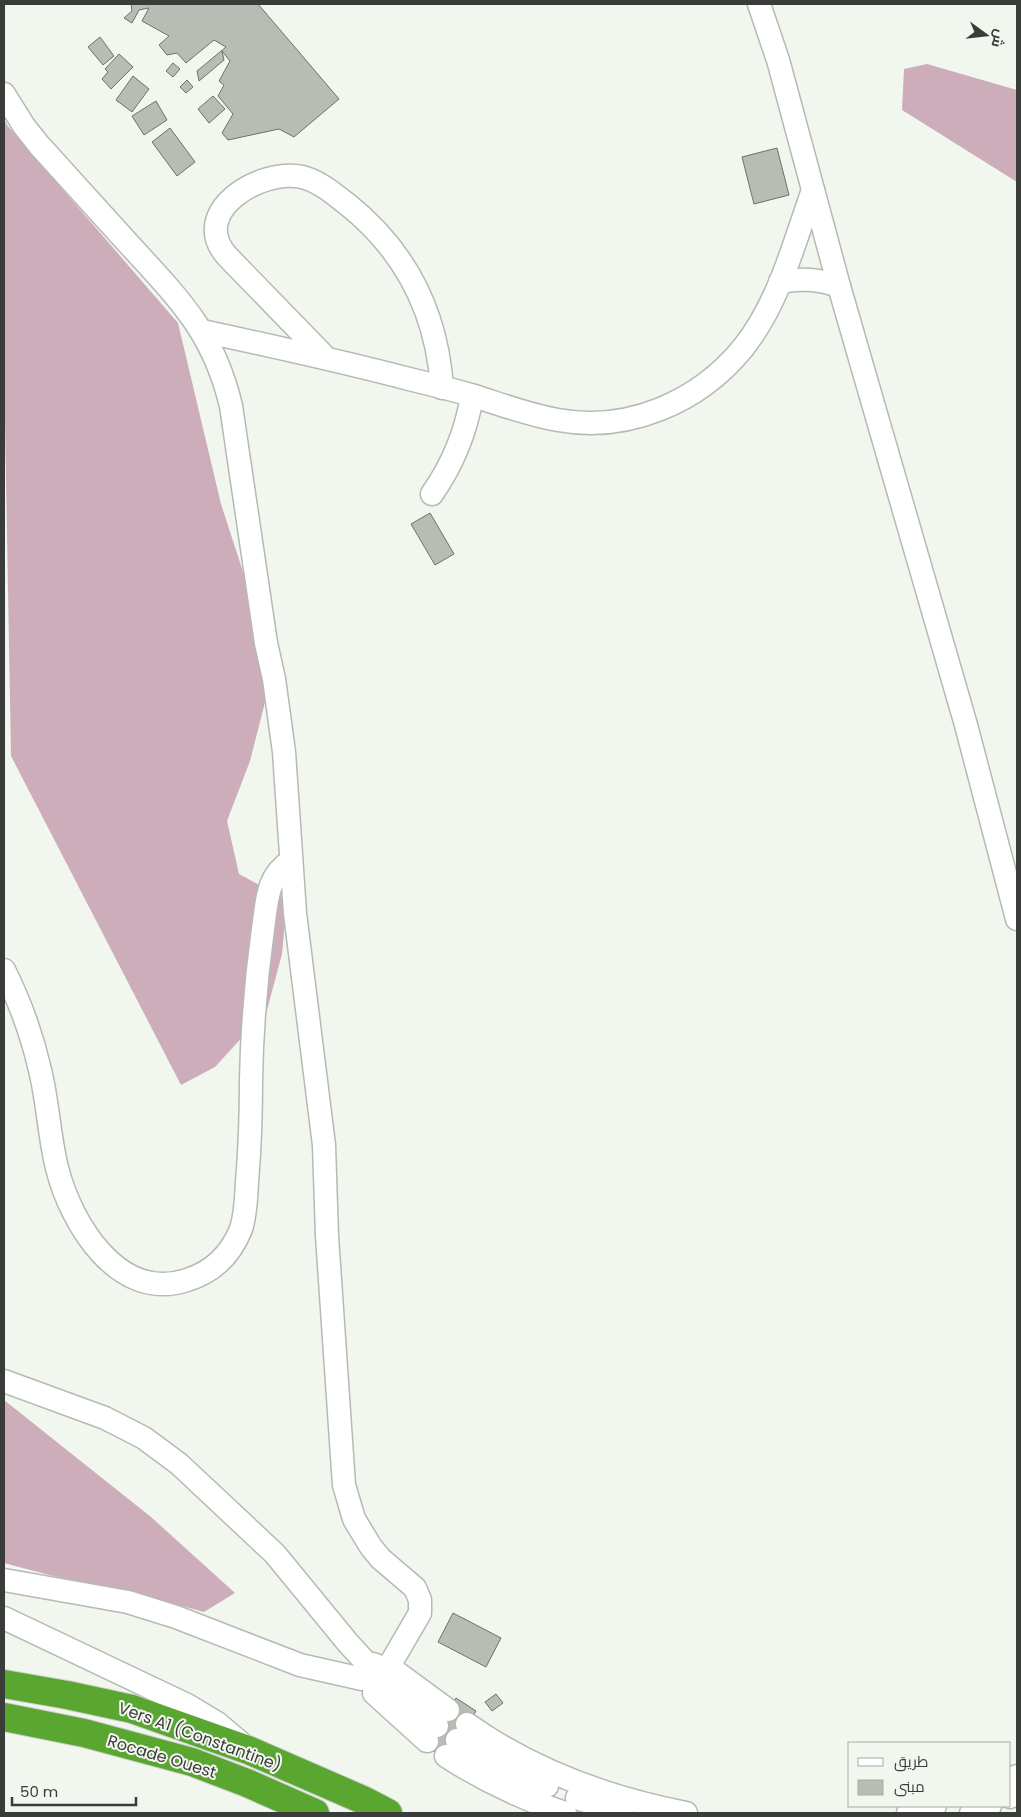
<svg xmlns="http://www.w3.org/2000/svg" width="1021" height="1817" font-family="Poppins,Cairo,sans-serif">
	<rect width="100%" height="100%" fill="#f1f6ef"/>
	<g fill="#cdadba">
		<path d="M 927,64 L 1017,90 L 1017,182 L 902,110 L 904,69 Z"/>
		<path d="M 4,119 L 7,125 L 178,323 L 221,504 L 274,667 L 250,761 L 227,821 L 239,874 L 287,900 L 282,954 L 267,1010 L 215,1067 L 181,1085 L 11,756 L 5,424 L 4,422 Z"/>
		<path d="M 4,1400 L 151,1517 L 235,1593 L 204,1612 L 123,1590 L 53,1576 L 4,1563 Z"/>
	</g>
	<g fill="#b7bdb5" stroke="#6c716a">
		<path d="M 131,4 L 258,4 L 339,99 L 294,137 L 279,129 L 228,140 L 222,133 L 233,114 L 218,96 L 224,85 L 219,81 L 230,61 L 222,51 L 224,60 L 199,81 L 197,71 L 226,47 L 214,40 L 186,63 L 177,53 L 167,55 L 159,45 L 169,36 L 142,21 L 149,8 L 139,10 L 132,23 L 124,18 L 132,11 Z"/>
		<path d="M 100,37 L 114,56 L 103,65 L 88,47 Z"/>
		<path d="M 119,54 L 133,67 L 111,89 L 102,79 L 108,72 L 105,69 Z"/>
		<path d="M 173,63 L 180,69 L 173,77 L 166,71 Z"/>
		<path d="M 133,76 L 149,89 L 132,112 L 116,100 Z"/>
		<path d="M 187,80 L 193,87 L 186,93 L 180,87 Z"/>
		<path d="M 213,96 L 225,109 L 209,123 L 198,109 Z"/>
		<path d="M 156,101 L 167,120 L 144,135 L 132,116 Z"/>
		<path d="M 170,128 L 195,162 L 177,176 L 152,142 Z"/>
		<path d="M 777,148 L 789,195 L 754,204 L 742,157 Z"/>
		<path d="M 430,513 L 454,554 L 435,565 L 411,524 Z"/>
		<path d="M 453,1613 L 501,1638 L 486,1667 L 438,1642 Z"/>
		<path d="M 496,1694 L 503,1703 L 492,1711 L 485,1702 Z"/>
		<path d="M 456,1698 L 476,1711 L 445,1759 L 424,1745 Z"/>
	</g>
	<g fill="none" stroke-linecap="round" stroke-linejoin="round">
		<g stroke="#b5bab3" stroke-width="25">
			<g id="minor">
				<path d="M 759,4 L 778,60 L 839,286 L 966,725 L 1017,919"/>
				<path d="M 4,94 L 24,126 L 39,145 C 68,177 97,209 126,241 C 177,297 213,330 231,406 L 266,643 L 274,679 L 284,752 L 295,913 L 324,1145 L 327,1236 L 344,1485 L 354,1519 L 371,1547 L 381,1559 L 415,1588 L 420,1600 L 420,1613 L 388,1668"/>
				<path d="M 780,282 C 801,278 818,279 839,286"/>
				<path d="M 202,331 C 272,346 340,361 409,379 C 430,384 450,389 471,395 C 500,404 528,415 558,420 C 628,433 699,402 743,348 C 779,303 794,243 813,190"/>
				<path d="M 325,357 L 227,256 C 188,212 260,168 302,177 C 319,181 334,194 347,204 C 406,251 437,313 442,388"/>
				<path d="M 432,494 C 453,464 466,432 472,396"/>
				<path d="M 4,970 C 20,1002 32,1035 40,1070 C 48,1102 49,1136 57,1168 C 71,1224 119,1303 187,1280 C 213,1272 231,1254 241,1229 C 246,1214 246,1197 247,1182 C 250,1147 251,1113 251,1079 C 252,1029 256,979 263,929 C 267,903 266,876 291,861"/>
				<path d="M 4,1381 L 105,1418 L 144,1438 L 179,1464 L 275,1554 L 348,1643 L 383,1681 L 437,1726"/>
				<path d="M 4,1580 L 128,1602 L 176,1617 L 300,1665 L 362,1679"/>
				<path d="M 4,1618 L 187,1705 L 217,1723 L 242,1744"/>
				<path d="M 373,1664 L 399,1674 L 448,1710"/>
				<path d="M 374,1693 L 427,1741"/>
				<path d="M 467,1724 C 532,1770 609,1798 686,1813"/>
				<path d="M 457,1740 L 492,1761 L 547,1786"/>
				<path d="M 446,1756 C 483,1780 523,1799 565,1813"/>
				<path d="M 1010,1779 L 1017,1776"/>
				<path d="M 1010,1797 L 1017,1794"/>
				<path d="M 577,1798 L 621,1813"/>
				<path d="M 908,1813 L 935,1806"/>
				<path d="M 971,1813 L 990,1806"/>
			</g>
		</g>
		<g stroke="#d0d0cf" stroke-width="30">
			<g id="highway">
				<path d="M 4,1684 L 67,1695 L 132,1709 L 248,1750 L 363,1800 L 388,1813"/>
				<path d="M 4,1717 L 84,1733 L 192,1762 L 247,1783 L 315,1813"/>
			</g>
		</g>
		<use href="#minor" stroke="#fff" stroke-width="22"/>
		<use href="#highway" stroke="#59a630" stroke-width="28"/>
	</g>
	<g text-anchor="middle" stroke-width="4" stroke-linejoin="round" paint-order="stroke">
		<g font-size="16" fill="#3a3c39" stroke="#f1f6ef">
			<text transform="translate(200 1736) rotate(20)" y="6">Vers A1 (Constantine)</text>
			<text transform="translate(162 1756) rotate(17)" y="6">Rocade Ouest</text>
		</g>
	</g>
	<rect width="1021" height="1817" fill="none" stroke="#3a3c39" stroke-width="10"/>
	<rect x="848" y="1742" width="162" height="65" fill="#f1f6ef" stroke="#a8aca6"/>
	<rect x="858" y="1758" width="25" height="8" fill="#ffffff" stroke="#a8aca6"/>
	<text x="894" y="1767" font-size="15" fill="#3a3c39">طريق</text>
	<rect x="858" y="1780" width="25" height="15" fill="#b7bdb5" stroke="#a8aca6"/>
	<text x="894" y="1792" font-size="15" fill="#3a3c39">مبنى</text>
	<g transform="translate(986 35) rotate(105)" stroke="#f1f6ef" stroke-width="4" paint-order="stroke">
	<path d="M0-4L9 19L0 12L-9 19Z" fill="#3a3c39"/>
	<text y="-8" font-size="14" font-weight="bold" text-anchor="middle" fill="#3a3c39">ش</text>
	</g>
	<path d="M12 1797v8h124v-8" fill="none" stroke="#3a3c39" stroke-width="2.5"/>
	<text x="20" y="1797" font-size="15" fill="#3a3c39" stroke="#f1f6ef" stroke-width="4" paint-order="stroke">50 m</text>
</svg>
